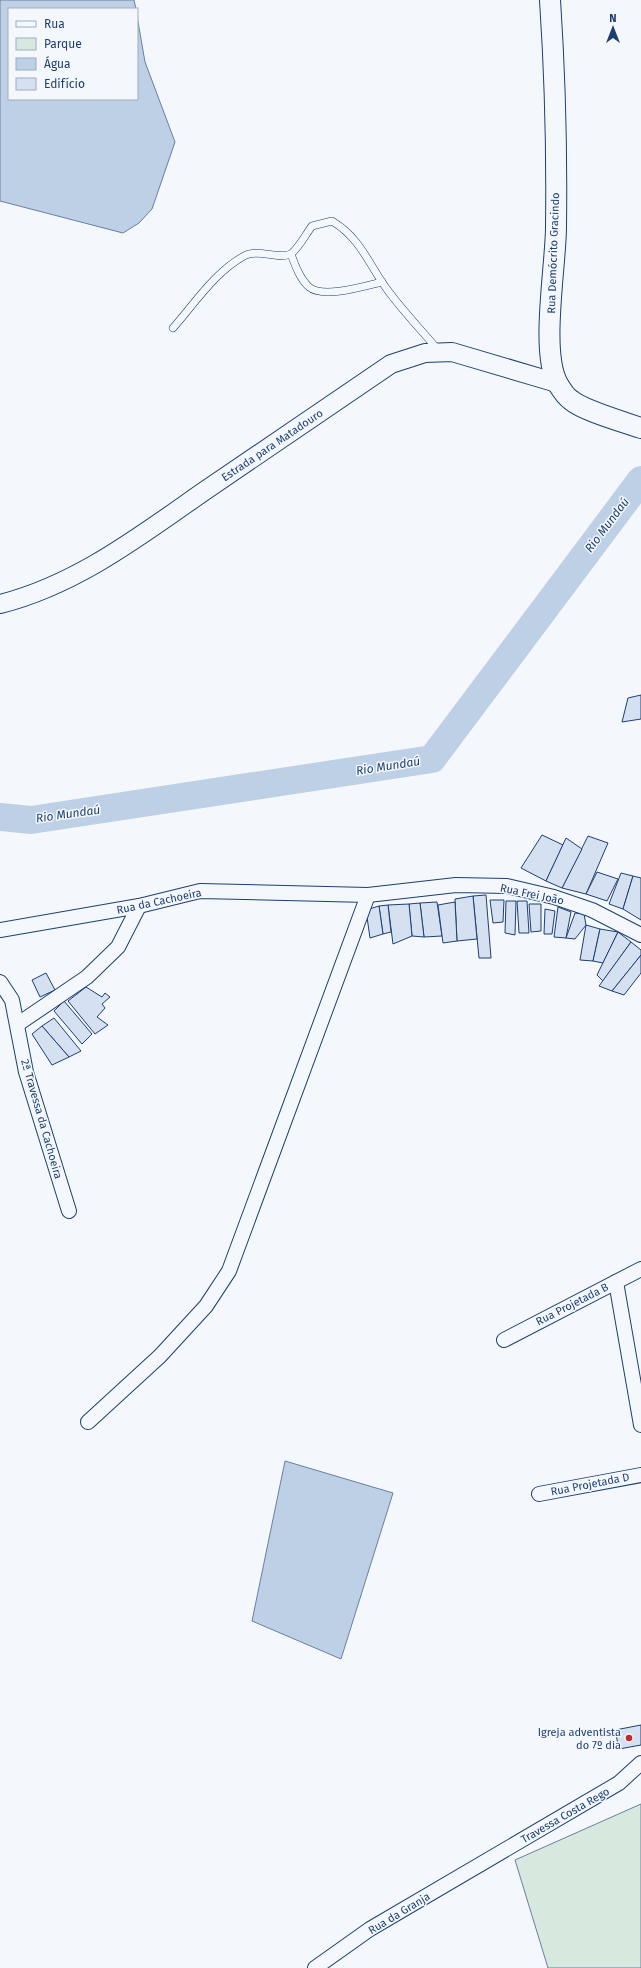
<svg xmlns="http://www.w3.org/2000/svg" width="641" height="1968" font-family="'Fira Sans',sans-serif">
	<rect width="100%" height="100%" fill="#f4f7fb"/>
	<path fill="#d7e8df" stroke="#687fa3" d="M 641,1804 L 641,1968 L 548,1968 L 515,1860 Z"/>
	<g fill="#bed0e5" stroke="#687fa3">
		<path d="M 0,0 L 134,0 L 136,9 L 9,9 L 9,99 L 137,99 L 137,16 L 145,62 L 175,142 L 152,209 L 139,223 L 123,233 L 0,201 Z"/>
		<path d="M 285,1461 L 393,1493 L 341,1659 L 252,1621 Z"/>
	</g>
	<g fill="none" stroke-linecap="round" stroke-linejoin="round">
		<path stroke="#bed0e5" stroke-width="28" d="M 0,817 L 31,820 L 432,759 L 641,480"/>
	</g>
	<g fill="#d5e0f0" stroke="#1d3f73">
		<path d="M 641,695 L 641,719 L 622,722 L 628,698 Z"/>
		<path d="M 542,835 L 563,845 L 546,881 L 521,868 Z"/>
		<path d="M 588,836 L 608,843 L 586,894 L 562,888 Z"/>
		<path d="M 566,838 L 582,849 L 562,888 L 546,881 Z"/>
		<path d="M 597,872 L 618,879 L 607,901 L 586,894 Z"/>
		<path d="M 621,873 L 633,876 L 623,909 L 609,904 Z"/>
		<path d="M 633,876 L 641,878 L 641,920 L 623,909 Z"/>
		<path d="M 486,895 L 491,958 L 479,958 L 473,896 Z"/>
		<path d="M 473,896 L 477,939 L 457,941 L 455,899 Z"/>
		<path d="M 490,900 L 504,900 L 503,922 L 493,923 Z"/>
		<path d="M 506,901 L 516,901 L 515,935 L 505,933 Z"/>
		<path d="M 517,901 L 527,901 L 529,933 L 519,933 Z"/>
		<path d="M 437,902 L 442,936 L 424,937 L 420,903 Z"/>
		<path d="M 455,902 L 457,941 L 443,943 L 438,905 Z"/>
		<path d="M 420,903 L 424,937 L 412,936 L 409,904 Z"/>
		<path d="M 409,904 L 412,936 L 393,944 L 388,905 Z"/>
		<path d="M 529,904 L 541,904 L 541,931 L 531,932 Z"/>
		<path d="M 388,905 L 391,932 L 383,934 L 379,906 Z"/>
		<path d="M 379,906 L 383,934 L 370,938 L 366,910 Z"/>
		<path d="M 558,907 L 571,912 L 566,938 L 554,937 Z"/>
		<path d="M 545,909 L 555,911 L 552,934 L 544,934 Z"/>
		<path d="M 575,913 L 584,914 L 586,925 L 575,939 L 566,938 Z"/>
		<path d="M 586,925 L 600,929 L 593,961 L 580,960 Z"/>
		<path d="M 600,929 L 618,932 L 603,963 L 593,961 Z"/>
		<path d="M 618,932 L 631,942 L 603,981 L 597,975 Z"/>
		<path d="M 631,942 L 641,950 L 641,955 L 612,991 L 599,986 Z"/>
		<path d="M 641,955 L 641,973 L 624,995 L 612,991 Z"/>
		<path d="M 46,973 L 55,990 L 40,997 L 32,980 Z"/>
		<path d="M 86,987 L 102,997 L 105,993 L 110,997 L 102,1004 L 105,1008 L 97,1017 L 108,1025 L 95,1034 L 68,1001 Z"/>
		<path d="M 64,1001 L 92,1034 L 82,1044 L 54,1011 Z"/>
		<path d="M 54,1018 L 81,1051 L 69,1057 L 42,1026 Z"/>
		<path d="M 42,1026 L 69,1057 L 52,1065 L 32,1034 Z"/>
		<path d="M 641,1725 L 641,1745 L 619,1749 L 615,1730 Z"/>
	</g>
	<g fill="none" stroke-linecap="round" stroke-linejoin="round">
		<g stroke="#1d3f73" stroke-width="8">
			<g id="service">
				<path d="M 291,254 C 295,265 300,279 309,287 C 323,299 365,286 382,282"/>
				<path d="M 173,328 C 195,303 215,272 244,256 C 258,248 282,261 292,253 C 300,246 306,234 312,226 L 332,221 C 362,239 369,266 389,292 C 404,312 422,331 439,351"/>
			</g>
		</g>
		<g stroke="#1d3f73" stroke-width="16">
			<g id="minor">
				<path d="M 0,930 L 139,906 L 200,891 L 368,895 L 456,885 L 507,886 L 554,897 L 592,910 L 641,935"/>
				<path d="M 0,982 L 12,1000 L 26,1072 L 69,1211"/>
				<path d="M 18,1024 L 87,977 L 118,947 L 139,906"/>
				<path d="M 616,1282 L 641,1425"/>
				<path d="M 504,1340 L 641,1269"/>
				<path d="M 88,1422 L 160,1356 L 206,1306 L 229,1271 L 368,895"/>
				<path d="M 539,1494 L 641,1475"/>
				<path d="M 315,1968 L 370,1929 L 619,1783 L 641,1763"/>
			</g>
		</g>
		<g stroke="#1d3f73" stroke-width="20">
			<path id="tertiary" d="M 0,604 C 76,585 140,536 203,492 C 266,449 328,407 391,364 L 425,353 L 452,352 L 557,383"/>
		</g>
		<g stroke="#1d3f73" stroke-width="22">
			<path id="secondary" d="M 550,0 C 555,75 557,152 556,227 C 556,265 540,353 558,384 C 561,389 566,397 571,400 C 584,411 624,422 641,428"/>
		</g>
		<use href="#service" stroke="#f4f7fb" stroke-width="7"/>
		<use href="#minor" stroke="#f4f7fb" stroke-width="14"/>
		<use href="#tertiary" stroke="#f4f7fb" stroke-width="18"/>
		<use href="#secondary" stroke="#f4f7fb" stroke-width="20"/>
	</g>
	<circle fill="#c62828" stroke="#f4f7fb" stroke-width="1.5" cx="629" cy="1738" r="4"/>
	<g text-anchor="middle" stroke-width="3" stroke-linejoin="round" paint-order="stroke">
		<g font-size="11" fill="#1d3f73" stroke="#f4f7fb">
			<text transform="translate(553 253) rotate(-88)" y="4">Rua Demócrito Gracindo</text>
			<text transform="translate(272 445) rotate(-34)" y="4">Estrada para Matadouro</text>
			<text transform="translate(532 894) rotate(12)" y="4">Rua Frei João</text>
			<text transform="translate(159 901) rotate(-12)" y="4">Rua da Cachoeira</text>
			<text transform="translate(42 1119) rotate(74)" y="4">2ª Travessa da Cachoeira</text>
			<text transform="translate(572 1304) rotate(-27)" y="4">Rua Projetada B</text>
			<text transform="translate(590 1484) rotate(-11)" y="4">Rua Projetada D</text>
			<text transform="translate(565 1815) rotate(-30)" y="4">Travessa Costa Rego</text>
			<text transform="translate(399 1913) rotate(-31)" y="4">Rua da Granja</text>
		</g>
		<g font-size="11" fill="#1d3f73" stroke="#f4f7fb" text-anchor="end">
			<text x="621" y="1736">Igreja adventista<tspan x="621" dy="13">do 7º dia</tspan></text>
		</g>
		<g font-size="12" font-style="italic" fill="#1d3f73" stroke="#f4f7fb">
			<text transform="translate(607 525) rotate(-53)" y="4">Rio Mundaú</text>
			<text transform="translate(388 766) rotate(-9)" y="4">Rio Mundaú</text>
			<text transform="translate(68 814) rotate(-8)" y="4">Rio Mundaú</text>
		</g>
	</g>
	<rect x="8" y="8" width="130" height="92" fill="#f4f7fb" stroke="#9eadc5"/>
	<rect x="16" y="21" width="20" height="6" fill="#f4f7fb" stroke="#9eadc5"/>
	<text x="44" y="28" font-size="12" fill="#1d3f73">Rua</text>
	<rect x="16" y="38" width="20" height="12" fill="#d7e8df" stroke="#9eadc5"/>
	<text x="44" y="48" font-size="12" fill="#1d3f73">Parque</text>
	<rect x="16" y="58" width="20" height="12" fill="#bed0e5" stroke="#9eadc5"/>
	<text x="44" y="68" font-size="12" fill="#1d3f73">Água</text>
	<rect x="16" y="78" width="20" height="12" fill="#d5e0f0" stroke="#9eadc5"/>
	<text x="44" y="88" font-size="12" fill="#1d3f73">Edifício</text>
	<g transform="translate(613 28)" stroke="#f4f7fb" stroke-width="3" paint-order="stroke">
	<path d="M0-3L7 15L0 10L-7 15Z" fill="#1d3f73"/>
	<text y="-6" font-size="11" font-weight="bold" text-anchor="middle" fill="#1d3f73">N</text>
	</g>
</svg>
